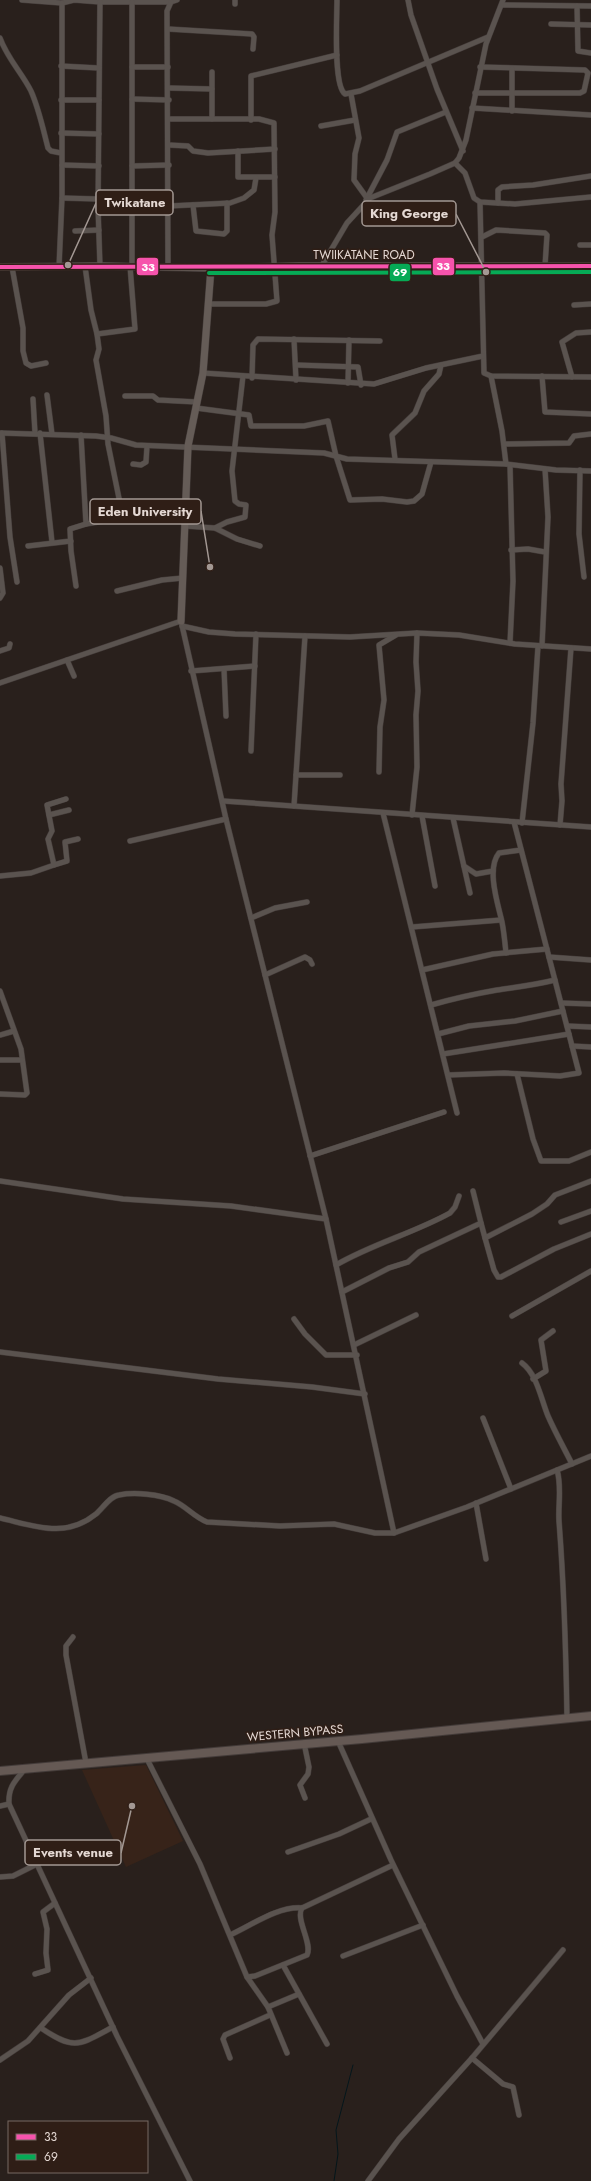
<svg xmlns="http://www.w3.org/2000/svg" width="591" height="2181" font-family="Jost,sans-serif">
	<rect width="100%" height="100%" fill="#29201c"/>
	<path fill="#372319" d="M 146,1765 L 183,1841 L 126,1867 L 82,1770 Z"/>
	<g fill="none" stroke-linecap="round" stroke-linejoin="round">
		<path stroke="#04161b" stroke-width="1" d="M 334,2181 L 338,2154 L 336,2130 L 353,2065"/>
		<g stroke="#433b39" stroke-width="6">
			<g id="street">
				<path d="M 22,0 L 62,3 L 74,0 L 100,2 L 171,2 L 177,0"/>
				<path d="M 235,0 L 235,4"/>
				<path d="M 337,0 C 337,17 333,86 345,94 L 360,91 L 488,37"/>
				<path d="M 408,0 L 411,15 L 437,89 L 463,151"/>
				<path d="M 100,2 L 98,207 L 100,266"/>
				<path d="M 132,2 L 132,266"/>
				<path d="M 502,5 L 591,6"/>
				<path d="M 577,6 L 578,51 L 591,53"/>
				<path d="M 551,24 L 591,25"/>
				<path d="M 168,29 L 252,34 L 254,37 L 253,49"/>
				<path d="M 0,38 C 7,58 22,73 31,91 C 39,109 43,129 48,148 L 51,151 L 61,153"/>
				<path d="M 61,66 L 99,68"/>
				<path d="M 132,67 L 168,67"/>
				<path d="M 212,72 L 212,119"/>
				<path d="M 169,88 L 212,89"/>
				<path d="M 475,93 L 580,93 L 584,91 L 588,73 L 585,70 L 480,67"/>
				<path d="M 351,94 L 359,138 L 355,154 L 354,180 L 367,198"/>
				<path d="M 132,99 L 169,100"/>
				<path d="M 61,100 L 99,100"/>
				<path d="M 472,108 L 591,115"/>
				<path d="M 512,111 L 512,69"/>
				<path d="M 169,119 L 259,119 L 274,123 L 275,212 L 272,235 L 277,301 L 266,304 L 208,304"/>
				<path d="M 251,120 L 251,76 L 337,55"/>
				<path d="M 321,126 L 355,120"/>
				<path d="M 61,133 L 99,134"/>
				<path d="M 169,145 L 188,146 L 193,151 L 208,153 L 275,149"/>
				<path d="M 238,151 L 238,177 L 275,177"/>
				<path d="M 455,163 L 465,173 L 474,198 L 480,202 L 515,204 L 591,197"/>
				<path d="M 62,165 L 99,166"/>
				<path d="M 132,166 L 169,165"/>
				<path d="M 62,198 L 98,199"/>
				<path d="M 132,198 L 169,198"/>
				<path d="M 366,200 L 387,160 L 397,132 L 446,112"/>
				<path d="M 480,202 L 484,373 L 491,376 L 591,377"/>
				<path d="M 498,203 L 498,190 L 502,187 L 533,185 L 591,176"/>
				<path d="M 193,205 L 196,231 L 224,234 L 227,231 L 227,203"/>
				<path d="M 169,206 L 230,203 L 244,198 L 254,190 L 256,178"/>
				<path d="M 75,231 L 99,230"/>
				<path d="M 482,237 L 496,230 L 545,233 L 547,235 L 545,266"/>
				<path d="M 580,245 L 591,245"/>
				<path d="M 85,266 L 91,310 L 97,334 L 135,329 L 130,266"/>
				<path d="M 12,267 L 23,328 L 23,351 L 26,363 L 31,366 L 46,363"/>
				<path d="M 59,267 L 62,198 L 62,3"/>
				<path d="M 168,267 L 167,11 L 171,2"/>
				<path d="M 321,267 L 347,223 L 370,198 L 430,174 L 455,163 L 459,158 L 466,140 L 486,44 L 503,0"/>
				<path d="M 574,305 L 591,304"/>
				<path d="M 97,334 L 99,349 L 96,360 L 106,416 L 108,444 L 123,518"/>
				<path d="M 294,339 L 296,380"/>
				<path d="M 296,365 L 358,367 L 361,385"/>
				<path d="M 203,373 L 374,384 L 426,368 L 483,356"/>
				<path d="M 491,376 L 502,431 L 506,464"/>
				<path d="M 542,376 L 545,412 L 591,414"/>
				<path d="M 572,377 L 562,342 L 576,333 L 591,332"/>
				<path d="M 252,378 L 253,345 L 258,339 L 380,341"/>
				<path d="M 348,383 L 349,340"/>
				<path d="M 47,395 L 52,434"/>
				<path d="M 125,396 L 153,396 L 158,400 L 197,402"/>
				<path d="M 33,399 L 35,433"/>
				<path d="M 196,408 L 249,415 L 251,426 L 304,426 L 328,421 L 336,456 L 350,500 L 382,499 L 407,502 L 414,501 L 422,494 L 431,462"/>
				<path d="M 0,433 L 96,436 L 111,438 L 136,445 L 324,453 L 347,459 L 506,464 L 556,470 L 591,471"/>
				<path d="M 2,433 L 10,537 L 17,582"/>
				<path d="M 40,433 L 52,542"/>
				<path d="M 81,435 L 86,524 L 120,518 L 142,519 L 153,516 L 174,506 L 186,506"/>
				<path d="M 504,444 L 569,443 L 574,436 L 591,434"/>
				<path d="M 395,459 L 392,435 L 415,413 L 424,391 L 439,374 L 441,365"/>
				<path d="M 133,464 L 141,465 L 146,462 L 147,446"/>
				<path d="M 510,465 L 513,581 L 510,643"/>
				<path d="M 580,470 L 579,534 L 584,577"/>
				<path d="M 185,526 L 215,528 L 237,539 L 260,546"/>
				<path d="M 215,528 L 227,522 L 245,517 L 246,505 L 239,504 L 235,501 L 232,471 L 243,376"/>
				<path d="M 28,546 L 71,541"/>
				<path d="M 511,550 L 528,549 L 545,552"/>
				<path d="M 0,568 L 3,593 L 0,598"/>
				<path d="M 76,586 L 71,551 L 70,529 L 86,524"/>
				<path d="M 117,591 L 162,580 L 183,578"/>
				<path d="M 182,626 L 209,632 L 235,634 L 350,637 L 417,633 L 459,635 L 515,644 L 591,649"/>
				<path d="M 542,646 L 548,517 L 545,469"/>
				<path d="M 0,651 L 9,648 L 10,644"/>
				<path d="M 67,660 L 74,676"/>
				<path d="M 224,669 L 226,716"/>
				<path d="M 191,671 L 255,666"/>
				<path d="M 0,683 L 181,621 L 226,819 L 326,1219 L 394,1533 L 467,1507 L 591,1456"/>
				<path d="M 251,751 L 256,634"/>
				<path d="M 379,772 L 380,727 L 384,700 L 379,645 L 396,635"/>
				<path d="M 296,775 L 340,775"/>
				<path d="M 223,801 L 591,827"/>
				<path d="M 294,806 L 305,636"/>
				<path d="M 383,813 L 457,1113"/>
				<path d="M 49,815 L 69,810"/>
				<path d="M 412,815 L 417,767 L 416,715 L 418,691 L 416,662 L 417,633"/>
				<path d="M 422,816 L 435,886"/>
				<path d="M 453,818 L 470,893"/>
				<path d="M 522,823 L 533,723 L 538,646"/>
				<path d="M 560,825 L 562,801 L 561,784 L 571,648"/>
				<path d="M 130,841 L 226,819"/>
				<path d="M 54,865 L 67,861 L 65,842 L 78,839"/>
				<path d="M 464,866 L 476,874 L 493,871"/>
				<path d="M 0,876 L 31,873 L 54,865 L 48,839 L 52,831 L 47,805 L 66,799"/>
				<path d="M 251,918 L 275,908 L 307,902"/>
				<path d="M 412,927 L 501,920"/>
				<path d="M 506,953 C 505,943 504,932 502,922 C 498,904 486,869 499,853 L 521,850"/>
				<path d="M 549,957 L 591,960"/>
				<path d="M 422,970 L 493,954 L 547,949"/>
				<path d="M 265,975 L 305,957 L 310,960 L 312,964"/>
				<path d="M 0,991 L 21,1049 L 27,1093 L 25,1095 L 0,1094"/>
				<path d="M 561,1003 L 591,1004"/>
				<path d="M 431,1005 C 452,999 474,994 497,990 C 517,987 535,985 555,980"/>
				<path d="M 567,1026 L 591,1027"/>
				<path d="M 438,1034 L 469,1026 L 515,1021 L 563,1011"/>
				<path d="M 0,1035 L 14,1031"/>
				<path d="M 572,1046 L 591,1047"/>
				<path d="M 443,1054 L 569,1034"/>
				<path d="M 0,1060 L 22,1060"/>
				<path d="M 517,1074 L 533,1139 L 541,1161 L 569,1161 L 591,1152"/>
				<path d="M 448,1075 L 504,1073 L 560,1076 L 579,1073 L 514,822"/>
				<path d="M 310,1156 L 444,1112"/>
				<path d="M 0,1181 L 123,1199 L 231,1206 L 326,1219"/>
				<path d="M 561,1222 L 591,1211"/>
				<path d="M 481,1223 L 485,1238 L 532,1214 L 547,1204 L 555,1195 L 591,1181"/>
				<path d="M 485,1238 L 494,1270 L 498,1277 L 501,1277 L 554,1249 L 591,1234"/>
				<path d="M 336,1265 C 372,1244 414,1233 450,1213 L 455,1207 L 459,1196"/>
				<path d="M 342,1292 L 389,1268 L 408,1262 L 419,1252 L 481,1223 L 473,1191"/>
				<path d="M 512,1316 L 591,1271"/>
				<path d="M 294,1319 L 305,1334 L 326,1355 L 357,1355"/>
				<path d="M 354,1345 L 416,1315"/>
				<path d="M 0,1352 L 218,1379 L 312,1387 L 365,1394"/>
				<path d="M 522,1363 C 537,1374 541,1399 548,1416 C 555,1432 564,1448 572,1464"/>
				<path d="M 533,1379 L 546,1371 L 541,1340 L 553,1331"/>
				<path d="M 483,1418 L 511,1489"/>
				<path d="M 557,1470 C 562,1486 558,1504 559,1521 C 564,1586 566,1653 567,1718"/>
				<path d="M 476,1503 L 486,1559"/>
				<path d="M 0,1518 C 35,1526 65,1539 96,1514 C 103,1508 110,1496 119,1495 C 134,1492 160,1494 174,1501 C 186,1506 194,1517 207,1522 L 280,1526 L 334,1524 L 375,1533 L 394,1533"/>
				<path d="M 73,1637 L 66,1646 L 66,1655 L 86,1763"/>
				<path d="M 338,1741 L 391,1860 L 457,1996 L 483,2044"/>
				<path d="M 304,1743 L 309,1767 L 308,1774 L 300,1785 L 305,1798"/>
				<path d="M 146,1757 L 200,1864 L 247,1977 L 268,2007 L 287,2053"/>
				<path d="M 25,1769 C 15,1781 8,1787 9,1804 L 117,2036 L 190,2181"/>
				<path d="M 0,1806 L 9,1804"/>
				<path d="M 288,1852 L 339,1834 L 371,1819"/>
				<path d="M 0,1877 L 13,1876 L 37,1864"/>
				<path d="M 230,1935 C 252,1925 278,1906 302,1908 L 393,1865"/>
				<path d="M 343,1956 L 423,1925"/>
				<path d="M 283,1965 L 327,2044"/>
				<path d="M 35,1974 L 48,1970 L 46,1953 L 47,1929 L 43,1912 L 55,1903"/>
				<path d="M 247,1977 L 255,1976 L 307,1955 C 313,1944 295,1919 302,1908"/>
				<path d="M 268,2007 L 299,1994"/>
				<path d="M 41,2028 C 75,2051 79,2045 113,2027"/>
				<path d="M 230,2058 L 223,2039 L 225,2035 L 270,2015"/>
				<path d="M 472,2058 L 503,2084 L 513,2087 L 519,2115"/>
				<path d="M 0,2060 L 28,2041 L 69,1995 L 91,1978"/>
				<path d="M 368,2181 L 399,2139 L 472,2058 L 563,1950"/>
			</g>
		</g>
		<g stroke="#433b39" stroke-width="8">
			<g id="secondary">
				<path d="M 0,267 L 100,266 L 211,268 L 299,266 L 591,266"/>
				<path d="M 181,621 L 188,446 L 203,373 L 211,268"/>
			</g>
		</g>
		<g stroke="#433b39" stroke-width="10">
			<path id="primary" d="M 0,1771 L 362,1739 L 591,1716"/>
		</g>
		<use href="#street" stroke="#5a534f" stroke-width="5"/>
		<use href="#secondary" stroke="#655c57" stroke-width="7"/>
		<use href="#primary" stroke="#655954" stroke-width="8"/>
		<g stroke="#2f1e16" stroke-width="7">
			<path id="bus-1" d="M 0,267 L 591,266"/>
		</g>
		<g stroke="#2f1e16" stroke-width="7">
			<path id="bus-2" d="M 209,273 L 591,272"/>
		</g>
		<use href="#bus-1" stroke="#f653ac" stroke-width="4"/>
		<use href="#bus-2" stroke="#06aa56" stroke-width="4"/>
	</g>
	<g text-anchor="middle" stroke-width="3" stroke-linejoin="round" paint-order="stroke">
		<g font-size="12" fill="#e4d8d3" stroke="#2f1e16">
			<text x="364" y="259">TWIIKATANE ROAD</text>
			<text transform="translate(295 1733) rotate(-5)" y="4">WESTERN BYPASS</text>
		</g>
	</g>
	<path fill="none" stroke="#a39893" stroke-width="1.5" d="M68 265L96 203M486 272L456 214M210 567L201 511M132 1806L121 1853"/>
	<g fill="#a39893" stroke="#2f1e16" stroke-width="1.5">
		<circle cx="68" cy="265" r="4"/>
		<circle cx="486" cy="272" r="4"/>
		<circle cx="210" cy="567" r="4"/>
		<circle cx="132" cy="1806" r="4"/>
	</g>
	<g fill="#2f1e16" stroke="#a39893" stroke-width="1.5">
		<rect x="96" y="190" width="77" height="25" rx="4"/>
		<rect x="362" y="201" width="94" height="25" rx="4"/>
		<rect x="90" y="499" width="111" height="25" rx="4"/>
		<rect x="25" y="1840" width="96" height="25" rx="4"/>
	</g>
	<g font-size="13" text-anchor="middle" font-weight="bold" fill="#e4d8d3">
		<text x="135" y="207">Twikatane</text>
		<text x="409" y="218">King George</text>
		<text x="145" y="516">Eden University</text>
		<text x="73" y="1857">Events venue</text>
	</g>
	<g stroke="#2f1e16" stroke-width="1.5">
		<rect x="432" y="257" width="23" height="19" rx="4" fill="#f653ac"/>
		<rect x="136" y="257" width="23" height="19" rx="4" fill="#f653ac"/>
		<rect x="389" y="263" width="22" height="19" rx="4" fill="#06aa56"/>
	</g>
	<g font-size="11" text-anchor="middle" font-weight="bold" fill="#fff">
		<text x="443" y="270">33</text>
		<text x="148" y="271">33</text>
		<text x="400" y="276">69</text>
	</g>
	<rect x="8" y="2121" width="140" height="52" fill="#2f1e16" stroke="#776862"/>
	<rect x="16" y="2134" width="20" height="6" fill="#f653ac" stroke="#776862"/>
	<text x="44" y="2141" font-size="12" fill="#e4d8d3">33</text>
	<rect x="16" y="2154" width="20" height="6" fill="#06aa56" stroke="#776862"/>
	<text x="44" y="2161" font-size="12" fill="#e4d8d3">69</text>
</svg>
